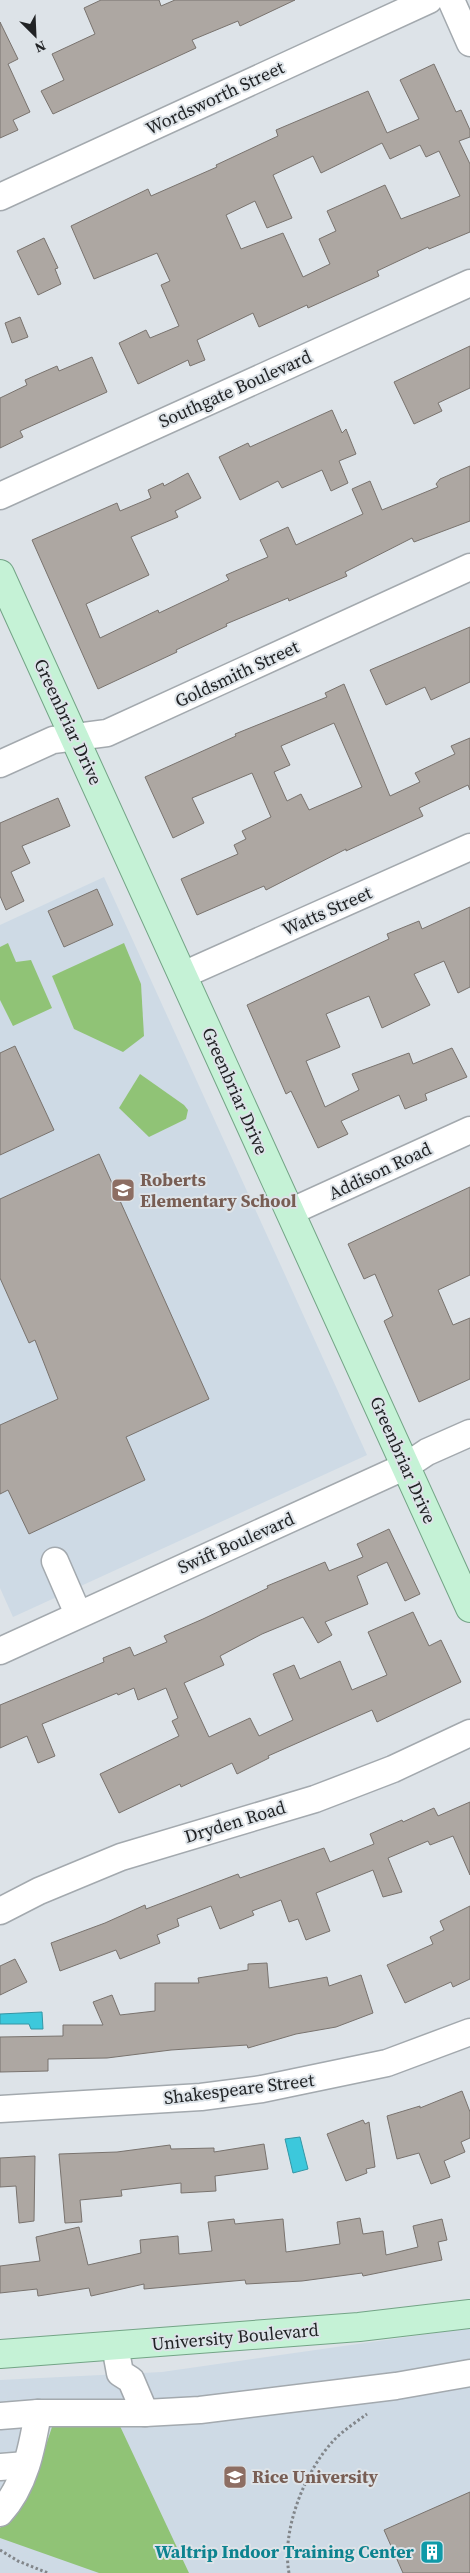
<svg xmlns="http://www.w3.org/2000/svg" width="470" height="2573" font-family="'Source Serif 4',serif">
	<rect width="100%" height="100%" fill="#dde3e8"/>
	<g fill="#cedae5">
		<path d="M 104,877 L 367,1455 L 13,1617 L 0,1588 L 0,925 Z"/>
		<path d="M 470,2328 L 470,2573 L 0,2573 L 0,2380 L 162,2372 Z"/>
	</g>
	<g fill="#90c376">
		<path d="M 8,943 L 16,962 L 31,960 L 52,1008 L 13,1026 L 0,1000 L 0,947 Z"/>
		<path d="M 124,943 L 141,984 L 144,1036 L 123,1052 L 74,1029 L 52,976 Z"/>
		<path d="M 140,1074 L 184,1105 L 188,1110 L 186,1119 L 149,1137 L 119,1108 Z"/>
		<path d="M 119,2424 L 189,2573 L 99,2573 L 0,2538 L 0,2528 L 24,2501 L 40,2463 L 52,2427 Z"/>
	</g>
	<g fill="#3cc8dc" stroke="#3496a5">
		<path d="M 42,2012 L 43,2029 L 31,2029 L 29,2024 L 0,2024 L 0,2014 Z"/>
		<path d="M 300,2137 L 308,2169 L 293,2173 L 285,2139 Z"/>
	</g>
	<g fill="#ada7a2" stroke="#79736e" fill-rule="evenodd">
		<path d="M 101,0 L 159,0 L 161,6 L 175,0 L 295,0 L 240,26 L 238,21 L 192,40 L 196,48 L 53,114 L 41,91 L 64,80 L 52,54 L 95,34 L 84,8 Z"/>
		<path d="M 0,22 L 18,59 L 8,64 L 30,112 L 13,120 L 18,130 L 0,138 Z"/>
		<path d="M 434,64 L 456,112 L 461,110 L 470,130 L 470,137 L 459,141 L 470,164 L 470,232 L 429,249 L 428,247 L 377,271 L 379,276 L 308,308 L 307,305 L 259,327 L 253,313 L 197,340 L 205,360 L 190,366 L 188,360 L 138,384 L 119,343 L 146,330 L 150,338 L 179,326 L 161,285 L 170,281 L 157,253 L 94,279 L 71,226 L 148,189 L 151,196 L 217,167 L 216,165 L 278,136 L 276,130 L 368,91 L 387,133 L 419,119 L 400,80 ZM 382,143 L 390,159 L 420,145 L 426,157 L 439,151 L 460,196 L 401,219 L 385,185 L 327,211 L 336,231 L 319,239 L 330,264 L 303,277 L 283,233 L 241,249 L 226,215 L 255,201 L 267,228 L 292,218 L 273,175 L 313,156 L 321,173 Z"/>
		<path d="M 44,238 L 58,268 L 55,269 L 61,284 L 38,295 L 17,251 Z"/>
		<path d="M 20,317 L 28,337 L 12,343 L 5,323 Z"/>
		<path d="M 470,346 L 470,388 L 438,403 L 442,411 L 414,424 L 394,382 Z"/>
		<path d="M 92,357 L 107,392 L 20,431 L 23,437 L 0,448 L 0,398 L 27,385 L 25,380 L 57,366 L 59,371 Z"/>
		<path d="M 332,410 L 342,433 L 346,429 L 356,454 L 339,461 L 348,483 L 331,491 L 322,470 L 282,488 L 278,481 L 240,500 L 219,457 L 248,443 L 250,447 Z"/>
		<path d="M 470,466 L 470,521 L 414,542 L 412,538 L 345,572 L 347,576 L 289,601 L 288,598 L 226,624 L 227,626 L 176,650 L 177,652 L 98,689 L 32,540 L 117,503 L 120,511 L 151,498 L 148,490 L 163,483 L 164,486 L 188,473 L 201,498 L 175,511 L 178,517 L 131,537 L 149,575 L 86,604 L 100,638 L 158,610 L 159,613 L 229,580 L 226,575 L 268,557 L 260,540 L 288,527 L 296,545 L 363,514 L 352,489 L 370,481 L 382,510 L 438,487 L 436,484 L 440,479 Z"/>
		<path d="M 470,627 L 470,682 L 431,700 L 425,687 L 386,705 L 370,670 Z"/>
		<path d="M 344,684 L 390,796 L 420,782 L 415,773 L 455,754 L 451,746 L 470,738 L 470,790 L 468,785 L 419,808 L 423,816 L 346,851 L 346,849 L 266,890 L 264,886 L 197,915 L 181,879 L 238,854 L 234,845 L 246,839 L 242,831 L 271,817 L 252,773 L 192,798 L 204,823 L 173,838 L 145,777 L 236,736 L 235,734 L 327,697 L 325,693 ZM 334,723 L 362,787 L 309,810 L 301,794 L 287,801 L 274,772 L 290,765 L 281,746 Z"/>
		<path d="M 58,798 L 70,826 L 22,846 L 30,863 L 11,872 L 24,901 L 6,910 L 0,896 L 0,823 Z"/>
		<path d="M 97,889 L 113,925 L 64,947 L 48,911 Z"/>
		<path d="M 470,907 L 470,987 L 458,993 L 444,961 L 414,974 L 430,1005 L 382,1028 L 369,996 L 326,1014 L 340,1047 L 306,1061 L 325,1107 L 359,1090 L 352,1074 L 409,1053 L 413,1064 L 452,1048 L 467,1077 L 425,1094 L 427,1100 L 405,1109 L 399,1095 L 341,1121 L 348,1134 L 318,1148 L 291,1091 L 286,1094 L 247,1005 L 389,939 L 387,934 L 419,921 L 422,929 Z"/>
		<path d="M 15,1046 L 54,1130 L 0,1155 L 0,1053 Z"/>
		<path d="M 99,1154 L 209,1399 L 126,1437 L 145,1480 L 29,1534 L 8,1490 L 0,1494 L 0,1425 L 58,1399 L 35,1340 L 29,1343 L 0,1278 L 0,1199 Z"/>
		<path d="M 470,1187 L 470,1275 L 438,1290 L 453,1325 L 470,1318 L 470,1379 L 419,1402 L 384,1321 L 393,1316 L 375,1274 L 364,1279 L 348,1244 Z"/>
		<path d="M 389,1529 L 420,1594 L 405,1601 L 387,1562 L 357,1576 L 368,1604 L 325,1622 L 332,1635 L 318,1643 L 303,1617 L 262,1634 L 220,1656 L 224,1665 L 184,1683 L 209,1737 L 250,1718 L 259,1736 L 293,1720 L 273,1674 L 294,1665 L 300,1679 L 340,1661 L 352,1690 L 387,1675 L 368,1632 L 413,1612 L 429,1646 L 441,1640 L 461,1682 L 377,1722 L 372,1710 L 268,1756 L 269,1758 L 237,1774 L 232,1763 L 181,1787 L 180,1784 L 119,1813 L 100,1774 L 179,1736 L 172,1721 L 178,1718 L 166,1688 L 138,1700 L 134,1688 L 118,1695 L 117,1693 L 42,1724 L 55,1756 L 38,1763 L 27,1736 L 0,1748 L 0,1705 L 104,1662 L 103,1658 L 130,1647 L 134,1656 L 167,1642 L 164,1636 L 203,1619 L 268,1588 L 267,1586 L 325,1562 L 329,1571 L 363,1557 L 357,1544 Z"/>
		<path d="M 470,1802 L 470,1875 L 453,1836 L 430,1845 L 428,1841 L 388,1858 L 402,1892 L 383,1897 L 373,1870 L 316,1893 L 330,1931 L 306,1940 L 298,1919 L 289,1922 L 281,1900 L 252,1911 L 254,1915 L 220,1929 L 211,1906 L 177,1919 L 179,1926 L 157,1935 L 160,1943 L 120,1959 L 116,1950 L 60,1971 L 51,1943 L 105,1923 L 145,1905 L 146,1909 L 238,1874 L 240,1878 L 324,1848 L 330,1862 L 374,1844 L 370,1834 L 402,1820 L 403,1822 L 434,1808 L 438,1816 Z"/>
		<path d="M 470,1906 L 470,1979 L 453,1987 L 451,1982 L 405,2003 L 387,1965 L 433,1944 L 430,1937 L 444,1930 L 440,1921 Z"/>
		<path d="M 15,1959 L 27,1982 L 0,1995 L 0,1966 Z"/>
		<path d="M 267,1963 L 269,1988 L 327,1977 L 329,1986 L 361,1975 L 373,2013 L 336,2027 L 296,2034 L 248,2048 L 247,2045 L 171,2050 L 107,2058 L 48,2059 L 48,2071 L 0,2072 L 0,2037 L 63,2036 L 63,2025 L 103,2025 L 93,2002 L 112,1995 L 120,2015 L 155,2011 L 155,1983 L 199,1983 L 198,1978 L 248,1970 L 248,1964 Z"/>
		<path d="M 462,2091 L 470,2112 L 470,2138 L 461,2142 L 465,2152 L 444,2161 L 450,2177 L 431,2184 L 419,2153 L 397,2159 L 387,2116 L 420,2106 L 420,2108 Z"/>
		<path d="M 363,2120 L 365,2124 L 369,2122 L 375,2167 L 366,2169 L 367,2173 L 346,2181 L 327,2134 Z"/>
		<path d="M 264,2144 L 268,2169 L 215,2176 L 216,2191 L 181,2193 L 181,2183 L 121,2190 L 122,2196 L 80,2200 L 82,2222 L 65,2223 L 59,2154 L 117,2152 L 170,2145 L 171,2149 L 214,2148 L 214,2152 Z"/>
		<path d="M 35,2156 L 34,2221 L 19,2223 L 16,2186 L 0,2187 L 0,2158 Z"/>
		<path d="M 360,2218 L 363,2234 L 383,2231 L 386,2255 L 418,2247 L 413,2226 L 442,2219 L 447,2240 L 438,2242 L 442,2260 L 363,2276 L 362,2273 L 302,2281 L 246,2284 L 245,2280 L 144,2289 L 144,2284 L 91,2296 L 89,2288 L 38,2296 L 37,2289 L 0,2293 L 0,2266 L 40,2261 L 36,2237 L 79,2227 L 88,2265 L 141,2253 L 140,2240 L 178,2236 L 179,2254 L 212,2251 L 208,2222 L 234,2219 L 235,2224 L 283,2219 L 286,2252 L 340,2244 L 337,2222 Z"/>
		<path d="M 470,2492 L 470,2573 L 403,2573 L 384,2530 Z"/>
	</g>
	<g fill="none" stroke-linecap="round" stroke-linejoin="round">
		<g stroke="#a3a9ae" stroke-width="29">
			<g id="minor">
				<path d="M 451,0 L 470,43"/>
				<path d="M 0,197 L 429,0"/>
				<path d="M 0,496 L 470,283"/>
				<path d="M 0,764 L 53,740 L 107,733 L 470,567"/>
				<path d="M 183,975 L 470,847"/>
				<path d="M 290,1212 L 470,1130"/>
				<path d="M 55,1561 L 78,1614"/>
				<path d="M 0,1651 L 406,1466 L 427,1452 L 470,1433"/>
				<path d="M 0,1911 L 39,1891 L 121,1857 L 315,1799 L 393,1769 L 470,1733"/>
				<path d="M 0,2109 L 201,2097 L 262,2089 L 387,2063 L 470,2032"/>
				<path d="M 115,2346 L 120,2373 L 131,2380 L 145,2413"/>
				<path d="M 0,2416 L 38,2413 L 145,2413 L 200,2410 L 396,2386 L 470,2373"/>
				<path d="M 0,2467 L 26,2465"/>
				<path d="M 0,2513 C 25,2486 32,2448 38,2413"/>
			</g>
		</g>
		<g stroke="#73a486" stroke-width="30">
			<g id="major">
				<path d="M 0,574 L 470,1608"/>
				<path d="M 0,2354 L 359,2327 L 470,2314"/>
			</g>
		</g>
		<g stroke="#82868a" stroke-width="3" stroke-dasharray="2.5 2.5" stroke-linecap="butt">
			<path d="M 0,2550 L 18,2561 L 48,2573"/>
			<path d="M 289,2573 C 281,2530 305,2471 334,2440 C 344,2430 356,2422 367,2414"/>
		</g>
		<use href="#minor" stroke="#fff" stroke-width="26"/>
		<use href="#major" stroke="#c5f2d6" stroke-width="28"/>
	</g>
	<defs>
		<g id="school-square" transform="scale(1.25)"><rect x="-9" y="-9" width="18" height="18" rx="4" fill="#8d6e63" stroke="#dde3e8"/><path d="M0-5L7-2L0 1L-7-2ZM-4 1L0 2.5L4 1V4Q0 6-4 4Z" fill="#fff"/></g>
		<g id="university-square" transform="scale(1.25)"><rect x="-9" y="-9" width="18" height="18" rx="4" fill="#8d6e63" stroke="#dde3e8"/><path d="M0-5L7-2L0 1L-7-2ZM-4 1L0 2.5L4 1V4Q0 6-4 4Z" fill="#fff"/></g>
		<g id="building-square" transform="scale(1.25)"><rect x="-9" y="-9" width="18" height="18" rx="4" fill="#0f9aa8" stroke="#dde3e8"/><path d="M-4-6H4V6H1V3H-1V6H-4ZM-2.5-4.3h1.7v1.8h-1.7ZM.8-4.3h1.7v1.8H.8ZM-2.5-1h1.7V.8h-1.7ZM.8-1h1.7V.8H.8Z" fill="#fff"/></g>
	</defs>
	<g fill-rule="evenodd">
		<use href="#school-square" x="123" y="1190"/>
		<use href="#university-square" x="235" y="2477"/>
		<use href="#building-square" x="432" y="2552"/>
	</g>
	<g text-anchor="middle" stroke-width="4" stroke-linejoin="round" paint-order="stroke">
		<g font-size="18" fill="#212325" stroke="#dde3e8">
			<text transform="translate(215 98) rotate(-25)" y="6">Wordsworth Street</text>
			<text transform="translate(235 389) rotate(-24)" y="6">Southgate Boulevard</text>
			<text transform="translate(237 674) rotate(-25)" y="6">Goldsmith Street</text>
			<text transform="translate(68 722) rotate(65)" y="6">Greenbriar Drive</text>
			<text transform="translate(327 911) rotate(-24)" y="6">Watts Street</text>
			<text transform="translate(235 1091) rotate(66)" y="6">Greenbriar Drive</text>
			<text transform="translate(380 1171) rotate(-25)" y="6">Addison Road</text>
			<text transform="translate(403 1460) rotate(66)" y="6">Greenbriar Drive</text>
			<text transform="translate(236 1543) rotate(-24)" y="6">Swift Boulevard</text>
			<text transform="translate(235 1822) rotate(-17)" y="6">Dryden Road</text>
			<text transform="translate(239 2089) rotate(-7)" y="6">Shakespeare Street</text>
			<text transform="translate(235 2337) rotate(-5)" y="6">University Boulevard</text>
		</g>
		<g font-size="18" font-weight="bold" fill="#785e54" stroke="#dde3e8" text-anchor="start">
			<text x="140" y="1186">Roberts<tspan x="140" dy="21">Elementary School</tspan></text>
			<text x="252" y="2483">Rice University</text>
		</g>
		<g font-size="18" font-weight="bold" fill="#0d838f" stroke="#dde3e8" text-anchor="end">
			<text x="414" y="2558">Waltrip Indoor Training Center</text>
		</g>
	</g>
	<g transform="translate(35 35) rotate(156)" stroke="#dde3e8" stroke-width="4" paint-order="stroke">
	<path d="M0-4L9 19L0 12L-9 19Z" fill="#212325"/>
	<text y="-8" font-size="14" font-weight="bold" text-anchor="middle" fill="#212325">N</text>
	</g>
</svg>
